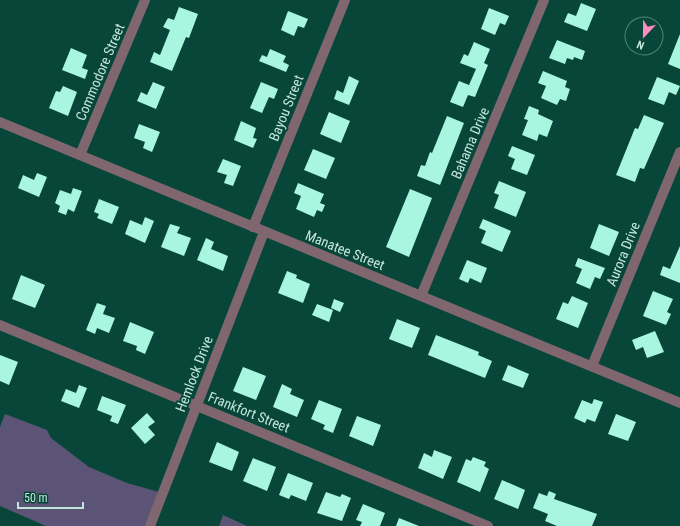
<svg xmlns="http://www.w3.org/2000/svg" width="680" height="526" font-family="'Roboto Condensed',sans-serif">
	<rect width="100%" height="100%" fill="#084639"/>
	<g fill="#5c5476">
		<path d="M 5,414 L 47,430 L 51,438 L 89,467 L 127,483 L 159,492 L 145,526 L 46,526 L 0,506 L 0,427 Z"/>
		<path d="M 223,515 L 247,526 L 219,526 Z"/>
	</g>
	<g fill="#a8f6df">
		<path d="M 581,3 L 596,9 L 587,31 L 564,22 L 568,13 L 576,16 Z"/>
		<path d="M 179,7 L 198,14 L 189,38 L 186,37 L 172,71 L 150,62 L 154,52 L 160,55 L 170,30 L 163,27 L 168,18 L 174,20 Z"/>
		<path d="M 489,8 L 509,16 L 505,25 L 500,23 L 495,35 L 481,29 Z"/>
		<path d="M 288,11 L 308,19 L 304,28 L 298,26 L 294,36 L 281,30 Z"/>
		<path d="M 680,34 L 680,69 L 668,64 Z"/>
		<path d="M 557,40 L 585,51 L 582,60 L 574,57 L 573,60 L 567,58 L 565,64 L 549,58 Z"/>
		<path d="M 474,42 L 490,49 L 484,63 L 488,65 L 475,97 L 468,95 L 463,107 L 450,102 L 459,81 L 469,85 L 476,69 L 460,63 L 464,54 L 468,56 Z"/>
		<path d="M 71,48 L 87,55 L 82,68 L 88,70 L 85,79 L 62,70 Z"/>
		<path d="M 270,49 L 286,56 L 283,62 L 289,65 L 286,72 L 259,61 L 262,55 L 267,57 Z"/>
		<path d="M 543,71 L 567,81 L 565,87 L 570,89 L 566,101 L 560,99 L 557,105 L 541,98 L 546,86 L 538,83 Z"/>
		<path d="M 349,76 L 359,81 L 349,105 L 334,99 L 337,90 L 343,93 Z"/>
		<path d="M 657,77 L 680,86 L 676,95 L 669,92 L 664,105 L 648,99 Z"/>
		<path d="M 153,82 L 165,87 L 156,109 L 137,101 L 141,92 L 147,95 Z"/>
		<path d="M 261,82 L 278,89 L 274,99 L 269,97 L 262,113 L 250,108 Z"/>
		<path d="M 63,86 L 77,92 L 68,116 L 49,108 L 56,91 L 60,92 Z"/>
		<path d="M 529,106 L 539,110 L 538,114 L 553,121 L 547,137 L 539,134 L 537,141 L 522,135 L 528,120 L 524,119 Z"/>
		<path d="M 329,112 L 350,121 L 341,143 L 320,134 Z"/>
		<path d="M 644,115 L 664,123 L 644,169 L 640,168 L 635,182 L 616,175 L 635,128 L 638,129 Z"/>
		<path d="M 447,116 L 464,123 L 440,185 L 417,176 L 421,165 L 425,166 L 430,152 L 432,153 Z"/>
		<path d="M 241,121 L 256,128 L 253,138 L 257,139 L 253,148 L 234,140 Z"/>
		<path d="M 139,124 L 160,132 L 152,152 L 143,148 L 145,142 L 134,138 Z"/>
		<path d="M 512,146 L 535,155 L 527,175 L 511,169 L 515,159 L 508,156 Z"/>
		<path d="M 313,149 L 335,158 L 326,179 L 304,170 Z"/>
		<path d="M 223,159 L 241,166 L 233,186 L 224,183 L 227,175 L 217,172 Z"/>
		<path d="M 37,173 L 47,177 L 39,197 L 18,188 L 23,175 L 34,180 Z"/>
		<path d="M 499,181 L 526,192 L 516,217 L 494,208 L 499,195 L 494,193 Z"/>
		<path d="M 298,183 L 324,194 L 320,203 L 325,205 L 322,212 L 317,210 L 314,217 L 296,209 L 301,196 L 294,193 Z"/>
		<path d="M 73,188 L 82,191 L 74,212 L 68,209 L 66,215 L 58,212 L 60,206 L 55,203 L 60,190 L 71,194 Z"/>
		<path d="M 410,189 L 432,198 L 409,257 L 386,247 Z"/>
		<path d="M 99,199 L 119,207 L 112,224 L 97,218 L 99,214 L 94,212 Z"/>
		<path d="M 145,217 L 154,221 L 145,243 L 125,234 L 130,220 L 142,225 Z"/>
		<path d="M 483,219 L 511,231 L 502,252 L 481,243 L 486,231 L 479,228 Z"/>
		<path d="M 170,224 L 180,227 L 177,233 L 191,238 L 184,256 L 161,247 Z"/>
		<path d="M 599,224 L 619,232 L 609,256 L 590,248 Z"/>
		<path d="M 206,238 L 214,242 L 211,249 L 228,256 L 223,271 L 197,260 Z"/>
		<path d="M 680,246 L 680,283 L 660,275 L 663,266 L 670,269 Z"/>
		<path d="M 578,258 L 605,268 L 600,279 L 595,277 L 590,289 L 576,283 L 582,269 L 575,266 Z"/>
		<path d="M 467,260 L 487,268 L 481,283 L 470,278 L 468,283 L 459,279 Z"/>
		<path d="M 287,271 L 297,275 L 296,278 L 310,284 L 303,303 L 278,293 Z"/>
		<path d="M 21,275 L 45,285 L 35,308 L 12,299 Z"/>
		<path d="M 653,291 L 673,299 L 667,312 L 671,314 L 666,325 L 643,316 Z"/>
		<path d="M 572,296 L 588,303 L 578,328 L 556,319 L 563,302 L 568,304 Z"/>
		<path d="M 334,299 L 344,303 L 340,312 L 331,308 Z"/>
		<path d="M 97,303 L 106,306 L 103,314 L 115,318 L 109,333 L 97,328 L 95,334 L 86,330 Z"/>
		<path d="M 317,304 L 333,310 L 329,322 L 312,315 Z"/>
		<path d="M 397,319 L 420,328 L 412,348 L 389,339 Z"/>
		<path d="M 130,322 L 154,332 L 145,354 L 136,350 L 137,346 L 123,341 Z"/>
		<path d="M 655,331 L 664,352 L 647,358 L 643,347 L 636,350 L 632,340 Z"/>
		<path d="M 436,335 L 479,352 L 478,355 L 492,361 L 485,378 L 428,355 Z"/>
		<path d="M 0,355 L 18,362 L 9,385 L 0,381 Z"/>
		<path d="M 508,365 L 529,374 L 523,388 L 502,380 Z"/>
		<path d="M 243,367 L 266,376 L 256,400 L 233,391 Z"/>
		<path d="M 282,384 L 292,389 L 290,394 L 304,400 L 297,417 L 273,407 Z"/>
		<path d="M 79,385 L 87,388 L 79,408 L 61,401 L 66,389 L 76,393 Z"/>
		<path d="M 102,396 L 126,405 L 118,424 L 110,421 L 112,416 L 97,410 Z"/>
		<path d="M 594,399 L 603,402 L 595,422 L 587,419 L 585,423 L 574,418 L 582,400 L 592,404 Z"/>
		<path d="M 319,400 L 342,409 L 333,433 L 323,429 L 325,425 L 311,419 Z"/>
		<path d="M 147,413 L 155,422 L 148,427 L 155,435 L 145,444 L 131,428 Z"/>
		<path d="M 616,414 L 636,422 L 628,441 L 608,434 Z"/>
		<path d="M 357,416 L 381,425 L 373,446 L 349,436 Z"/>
		<path d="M 217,442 L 239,452 L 232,471 L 209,462 Z"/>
		<path d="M 434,450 L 452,457 L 443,479 L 418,468 L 424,453 L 432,457 Z"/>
		<path d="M 473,457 L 486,462 L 484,466 L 489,469 L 480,492 L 457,482 L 466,459 L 471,461 Z"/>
		<path d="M 253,458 L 276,467 L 267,491 L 243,481 Z"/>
		<path d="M 288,473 L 313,483 L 306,501 L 291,495 L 289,499 L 279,495 Z"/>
		<path d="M 502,480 L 525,490 L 518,509 L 494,499 Z"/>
		<path d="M 549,491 L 556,494 L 554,499 L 597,514 L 592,526 L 557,526 L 545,521 L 548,514 L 533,508 L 539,493 L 547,496 Z"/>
		<path d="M 326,492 L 340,497 L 342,494 L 351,498 L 342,521 L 317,513 Z"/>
		<path d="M 363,504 L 385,513 L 380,526 L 360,526 L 362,522 L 356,520 Z"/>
		<path d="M 399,518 L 419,526 L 396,526 Z"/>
	</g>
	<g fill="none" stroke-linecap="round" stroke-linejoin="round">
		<g stroke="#80666f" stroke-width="10">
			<path d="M 0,122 L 680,403"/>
			<path d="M 80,155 L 145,0"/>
			<path d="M 253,227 L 345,0"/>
			<path d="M 421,296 L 544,0"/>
			<path d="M 0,325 L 488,526"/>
			<path d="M 592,366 L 680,152"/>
			<path d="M 150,526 L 264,232"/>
		</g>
	</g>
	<g text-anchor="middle" stroke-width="4" stroke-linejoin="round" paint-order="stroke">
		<g font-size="14" fill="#c2e5da" stroke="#084639">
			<text transform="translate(100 72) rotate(-67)" y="5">Commodore Street</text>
			<text transform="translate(286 108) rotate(-68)" y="5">Bayou Street</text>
			<text transform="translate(470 143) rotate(-67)" y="5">Bahama Drive</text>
			<text transform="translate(345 250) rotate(22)" y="5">Manatee Street</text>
			<text transform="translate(623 254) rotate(-68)" y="5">Aurora Drive</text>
			<text transform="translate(194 374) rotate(-69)" y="5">Hemlock Drive</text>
			<text transform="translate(249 412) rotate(22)" y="5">Frankfort Street</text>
		</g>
	</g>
	<g transform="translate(644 36) rotate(202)"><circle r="19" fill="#084639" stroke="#528679"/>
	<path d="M0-3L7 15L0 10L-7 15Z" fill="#fe8ebd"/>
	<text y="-6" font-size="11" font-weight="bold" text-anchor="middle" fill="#c2e5da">N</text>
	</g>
	<path d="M18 502v6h65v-6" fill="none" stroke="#c2e5da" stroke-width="2"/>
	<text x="24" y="502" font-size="12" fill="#c2e5da" stroke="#084639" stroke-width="3" paint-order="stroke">50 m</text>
</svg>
